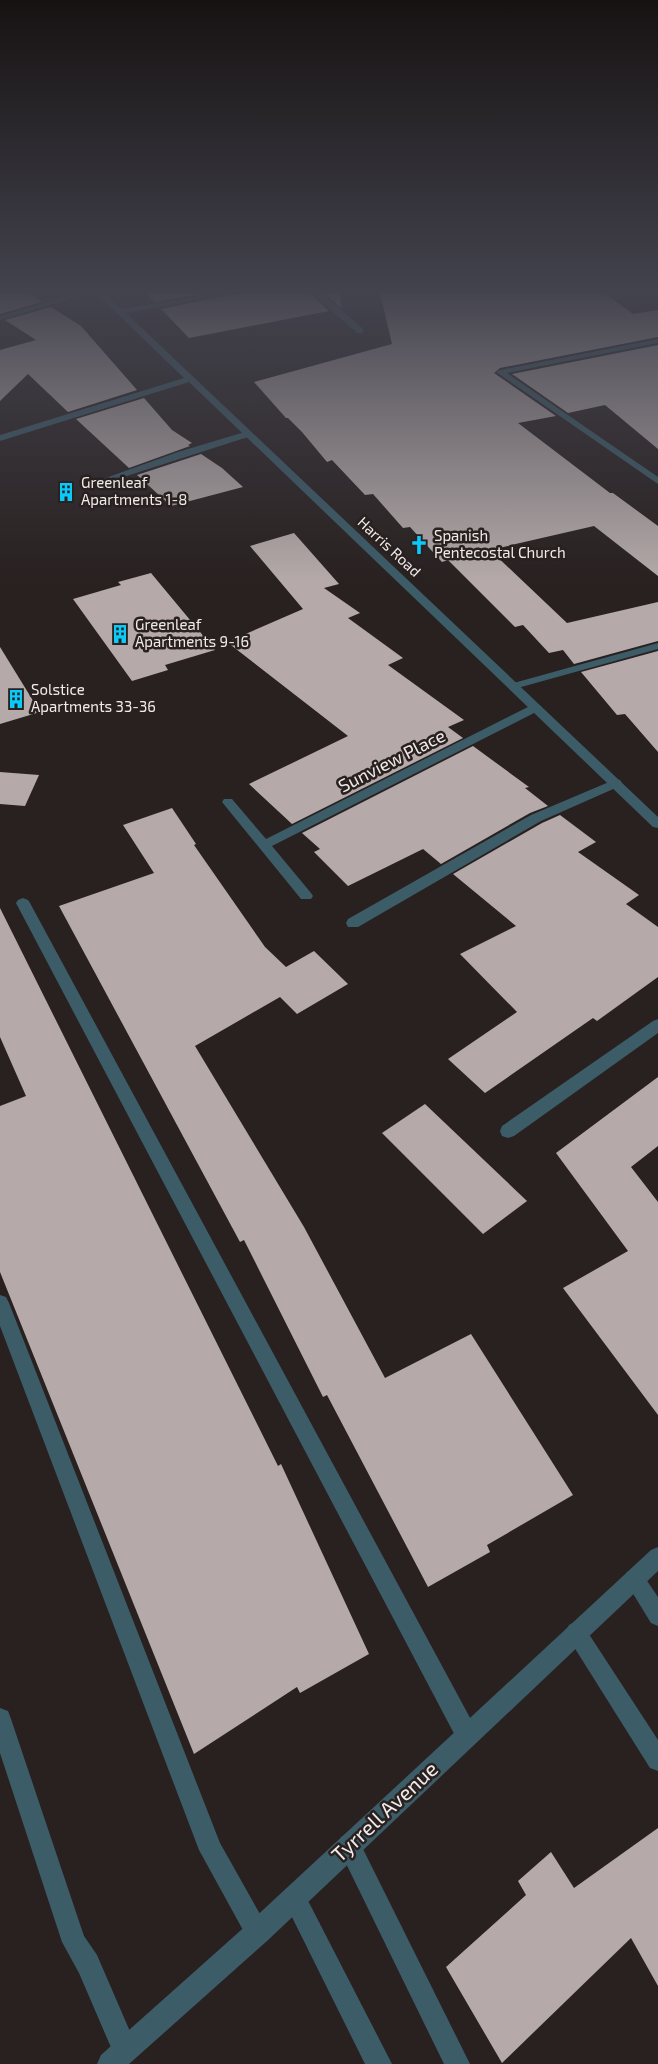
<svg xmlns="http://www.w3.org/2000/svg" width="658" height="2064" font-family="'Exo 2',sans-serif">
	<rect width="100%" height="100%" fill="#292120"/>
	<g fill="#b5aaa9">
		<path d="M 0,293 L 28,293 L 42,302 L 0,314 Z"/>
		<path d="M 146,293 L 207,293 L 155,302 Z"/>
		<path d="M 239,293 L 310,293 L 329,311 L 189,338 L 161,309 Z"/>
		<path d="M 324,293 L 340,293 L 341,308 Z"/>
		<path d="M 380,293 L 604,293 L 633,314 L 658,310 L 658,337 L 500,368 L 494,373 L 556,416 L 518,423 L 610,493 L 613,493 L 658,526 L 658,576 L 594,526 L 490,550 L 567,623 L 658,602 L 658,641 L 574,664 L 563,650 L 549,653 L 523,625 L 515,627 L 448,560 L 442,562 L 410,527 L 403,528 L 373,494 L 365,495 L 332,460 L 327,462 L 302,432 L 288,418 L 286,418 L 254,382 L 392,344 Z"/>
		<path d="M 51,307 L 81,326 L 137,390 L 68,412 L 28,374 L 0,401 L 0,350 L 36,340 L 5,320 Z"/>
		<path d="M 658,345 L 658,449 L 605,405 L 568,413 L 512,374 Z"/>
		<path d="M 144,398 L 172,430 L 192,443 L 188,445 L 190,446 L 129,468 L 76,419 Z"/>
		<path d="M 201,454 L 222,468 L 243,487 L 171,506 L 137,475 Z"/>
		<path d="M 294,533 L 339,584 L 324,588 L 360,613 L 348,618 L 403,658 L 388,665 L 464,720 L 448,727 L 463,738 L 292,824 L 249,784 L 348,736 L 227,642 L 303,609 L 250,546 Z"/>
		<path d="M 151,573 L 215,650 L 165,665 L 168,670 L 132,681 L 73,599 L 121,585 L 118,582 Z"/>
		<path d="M 0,647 L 40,712 L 0,724 Z"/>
		<path d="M 658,651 L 658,752 L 625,714 L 617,715 L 581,672 Z"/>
		<path d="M 473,746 L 529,787 L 525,788 L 548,806 L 530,813 L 441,864 L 423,849 L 348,886 L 314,852 L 320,849 L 302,833 Z"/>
		<path d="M 0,772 L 39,775 L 25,806 L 0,804 Z"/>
		<path d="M 172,808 L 196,844 L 194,845 L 265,947 L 286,967 L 314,951 L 348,984 L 297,1014 L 280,997 L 195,1046 L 304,1227 L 385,1378 L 471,1334 L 573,1495 L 487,1545 L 490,1552 L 428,1587 L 327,1395 L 323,1397 L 244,1240 L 240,1242 L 59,906 L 154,873 L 123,825 Z"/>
		<path d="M 560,815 L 596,842 L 578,852 L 639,895 L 626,904 L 658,927 L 658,977 L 597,1021 L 593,1018 L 485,1093 L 448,1059 L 517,1012 L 460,954 L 516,926 L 453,874 L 542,823 Z"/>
		<path d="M 0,908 L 278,1466 L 281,1464 L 369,1654 L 300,1693 L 297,1687 L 194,1754 L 0,1272 L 0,1106 L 26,1096 L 0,1037 Z"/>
		<path d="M 658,1077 L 658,1146 L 631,1167 L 658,1202 L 658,1415 L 563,1288 L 628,1251 L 556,1153 Z"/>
		<path d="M 425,1104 L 527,1201 L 483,1234 L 382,1133 Z"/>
		<path d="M 658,1828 L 658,1986 L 631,1938 L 502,2063 L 446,1967 L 526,1895 L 518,1881 L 551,1852 L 574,1888 Z"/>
	</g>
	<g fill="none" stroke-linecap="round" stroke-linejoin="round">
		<g fill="#3c5c68" fill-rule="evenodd">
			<path d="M 78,293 L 90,293 L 0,320 L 0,316 Z"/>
			<path d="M 312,293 L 321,293 L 363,329 L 363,333 L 357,333 Z"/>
			<path d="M 248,431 L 251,432 L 251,436 L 108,482 L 102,482 L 100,480 L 178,452 Z"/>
			<path d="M 658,643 L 658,649 L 514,689 L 508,686 L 510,684 Z"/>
			<path d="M 536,703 L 542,707 L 540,710 L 272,846 L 311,893 L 313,896 L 311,899 L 301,899 L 222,802 L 224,799 L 232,799 L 266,839 Z"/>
			<path d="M 616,779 L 620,780 L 622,783 L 620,786 L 541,821 L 358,927 L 348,927 L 346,923 L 348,919 L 531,815 Z"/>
			<path d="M 23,898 L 28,900 L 30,903 L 475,1727 L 478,1735 L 475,1743 L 467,1746 L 459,1743 L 16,903 L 18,900 Z"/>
			<path d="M 658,1019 L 658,1033 L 514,1136 L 508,1138 L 502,1136 L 500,1131 L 502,1126 L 653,1021 Z"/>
			<path d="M 0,1295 L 6,1297 L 9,1303 L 220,1843 L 270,1932 L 267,1941 L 258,1944 L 249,1941 L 199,1850 L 0,1326 Z"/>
			<path d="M 634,1569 L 641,1572 L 658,1597 L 658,1626 L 651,1623 L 624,1579 L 627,1572 Z"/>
			<path d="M 576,1621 L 583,1625 L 658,1740 L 658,1771 L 650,1768 L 569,1639 L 565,1632 L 569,1625 Z"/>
			<path d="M 0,1708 L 8,1711 L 11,1719 L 84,1936 L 97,1955 L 138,2050 L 134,2059 L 125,2063 L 116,2059 L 79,1973 L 62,1942 L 0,1753 Z"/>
			<path d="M 349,1833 L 357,1837 L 470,2064 L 444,2064 L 337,1845 L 341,1837 Z"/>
			<path d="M 294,1885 L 302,1889 L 392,2064 L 365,2064 L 282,1897 L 286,1889 Z"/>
		</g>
		<g fill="#3c5c68" fill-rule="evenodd">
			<path d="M 96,293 L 104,293 L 122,309 L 219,293 L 237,293 L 126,313 L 658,817 L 658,828 L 653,827 L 189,382 L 0,441 L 0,435 L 184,378 Z"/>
			<path d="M 658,339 L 658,343 L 507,373 L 658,477 L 658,484 L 496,372 L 500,370 Z"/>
			<path d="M 658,1547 L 658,1571 L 267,1941 L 129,2064 L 97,2064 L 101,2055 L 249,1923 L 651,1550 Z"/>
		</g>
	</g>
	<linearGradient id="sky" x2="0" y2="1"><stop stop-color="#171212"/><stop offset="0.5" stop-color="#43434e"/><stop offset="1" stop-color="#43434e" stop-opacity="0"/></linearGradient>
	<rect width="658" height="582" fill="url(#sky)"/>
	<defs>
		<g id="building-bare" transform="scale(1.5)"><path d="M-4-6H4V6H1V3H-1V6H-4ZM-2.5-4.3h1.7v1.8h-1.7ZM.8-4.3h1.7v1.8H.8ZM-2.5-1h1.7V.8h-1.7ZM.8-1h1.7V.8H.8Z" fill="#0acafa" stroke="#292120" stroke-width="2.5" paint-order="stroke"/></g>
		<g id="church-bare" transform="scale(1.5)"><path d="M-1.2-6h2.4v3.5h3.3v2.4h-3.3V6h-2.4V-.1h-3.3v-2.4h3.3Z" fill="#0acafa" stroke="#292120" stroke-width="2.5" paint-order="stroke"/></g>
	</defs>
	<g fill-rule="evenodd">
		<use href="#building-bare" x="66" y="492"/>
		<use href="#church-bare" x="419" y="545"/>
		<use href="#building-bare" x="120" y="634"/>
		<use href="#building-bare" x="16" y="699"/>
	</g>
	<g text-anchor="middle" stroke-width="5" stroke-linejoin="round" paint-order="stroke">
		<g font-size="15" fill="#f0ebea" stroke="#292120" text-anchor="start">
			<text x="81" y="488">Greenleaf<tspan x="81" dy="17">Apartments 1-8</tspan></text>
			<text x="434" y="541">Spanish<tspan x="434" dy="17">Pentecostal Church</tspan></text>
			<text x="135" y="630">Greenleaf<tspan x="135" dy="17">Apartments 9-16</tspan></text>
			<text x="31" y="695">Solstice<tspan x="31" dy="17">Apartments 33-36</tspan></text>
		</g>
		<g font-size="15" fill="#f0ebea" stroke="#292120">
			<text transform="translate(389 547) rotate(43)" y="5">Harris Road</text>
		</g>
		<g font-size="18" fill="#f0ebea" stroke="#292120">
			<text transform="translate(392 761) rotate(-27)" y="6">Sunview Place</text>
		</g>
		<g font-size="21" fill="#f0ebea" stroke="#292120">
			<text transform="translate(385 1812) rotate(-43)" y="7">Tyrrell Avenue</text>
		</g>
	</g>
</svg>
